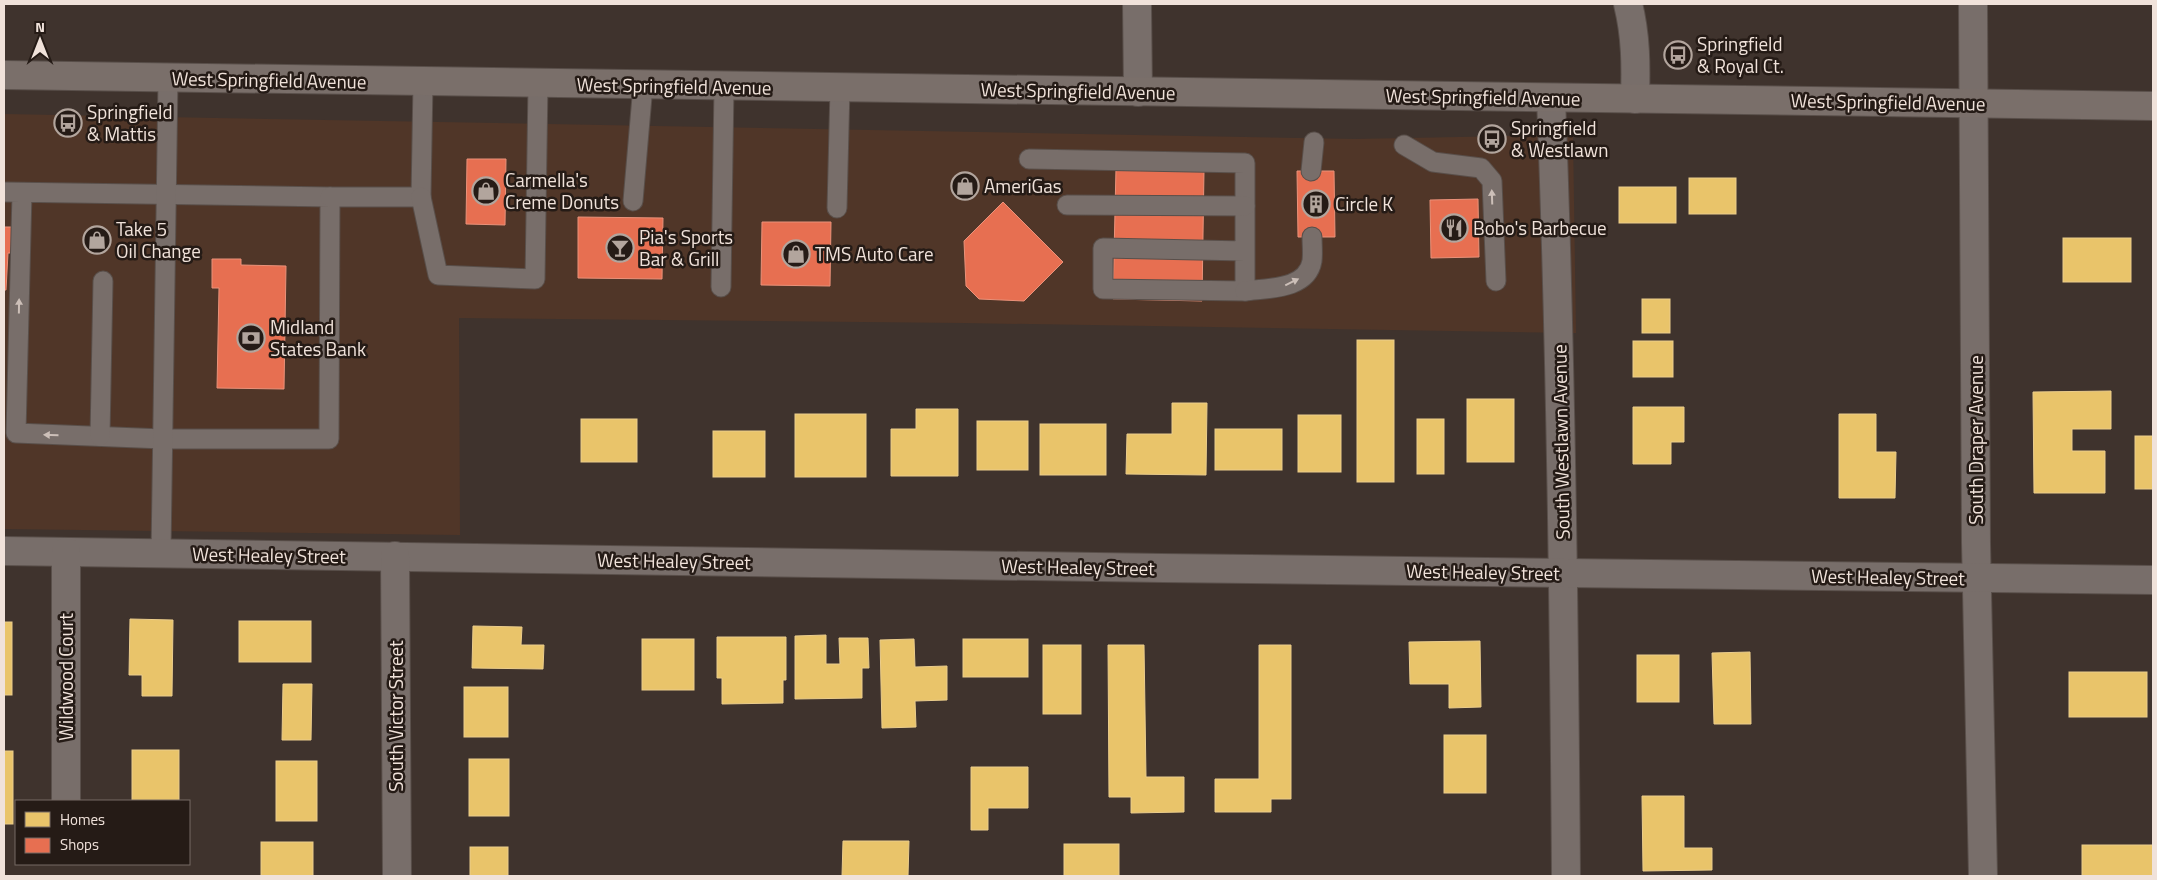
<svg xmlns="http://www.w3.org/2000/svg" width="2157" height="880" font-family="'Titillium Web',sans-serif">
	<rect width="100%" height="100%" fill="#3f332d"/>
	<path fill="#503628" d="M 4,114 L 1355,139 L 1573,135 L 1576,333 L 963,323 L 459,318 L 460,535 L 4,529 Z"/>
	<g fill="#e9c46a" stroke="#ebcd8c">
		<rect x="1689" y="178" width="47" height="36"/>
		<rect x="1619" y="187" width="57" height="36"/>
		<rect x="2063" y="238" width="68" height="44"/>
		<rect x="1642" y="299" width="28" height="34"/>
		<rect x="1357" y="340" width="37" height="142"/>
		<rect x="1633" y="341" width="40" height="36"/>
		<path d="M 2111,391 L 2111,429 L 2072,429 L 2072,451 L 2105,451 L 2105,493 L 2034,493 L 2033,392 Z"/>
		<rect x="1467" y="399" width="47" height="63"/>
		<path d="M 1172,403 L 1207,403 L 1206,475 L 1126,474 L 1127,434 L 1172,434 Z"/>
		<path d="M 1633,407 L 1684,407 L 1684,442 L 1671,442 L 1671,464 L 1633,464 Z"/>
		<path d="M 916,409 L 958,409 L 958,476 L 891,476 L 891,429 L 916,429 Z"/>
		<rect x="795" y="414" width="71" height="63"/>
		<path d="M 1839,414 L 1876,414 L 1876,452 L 1896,452 L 1895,498 L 1839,498 Z"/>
		<rect x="1298" y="415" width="43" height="57"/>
		<rect x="581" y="419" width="56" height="43"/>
		<rect x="1417" y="419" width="27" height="55"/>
		<rect x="977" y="421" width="51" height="49"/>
		<rect x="1040" y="424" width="66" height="51"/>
		<rect x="1215" y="429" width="67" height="41"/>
		<rect x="713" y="431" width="52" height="46"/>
		<rect x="2135" y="436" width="18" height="53"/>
		<path d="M 130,619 L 173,620 L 172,696 L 142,696 L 142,675 L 129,675 Z"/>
		<rect x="239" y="621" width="72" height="41"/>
		<rect x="4" y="622" width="8" height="73"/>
		<path d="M 473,626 L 522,627 L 521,645 L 544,645 L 543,669 L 472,668 Z"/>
		<path d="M 826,635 L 826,664 L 840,664 L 839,638 L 868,638 L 869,668 L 862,668 L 862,698 L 795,699 L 795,636 Z"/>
		<path d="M 717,637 L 786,637 L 786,680 L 783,680 L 783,703 L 722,704 L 722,678 L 717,678 Z"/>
		<rect x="642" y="639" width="52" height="51"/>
		<path d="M 914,639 L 915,667 L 947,666 L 947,700 L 915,701 L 916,727 L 882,728 L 880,640 Z"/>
		<rect x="963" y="639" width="65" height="38"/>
		<path d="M 1480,641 L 1481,707 L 1449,708 L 1449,684 L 1410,684 L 1409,642 Z"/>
		<rect x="1043" y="645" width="38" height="69"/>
		<path d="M 1108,645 L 1144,645 L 1146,777 L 1184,777 L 1184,812 L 1131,813 L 1131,797 L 1109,797 Z"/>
		<path d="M 1259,645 L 1291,645 L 1291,799 L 1271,799 L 1271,812 L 1215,812 L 1215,779 L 1259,779 Z"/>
		<path d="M 1750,652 L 1751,724 L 1714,724 L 1712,653 Z"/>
		<rect x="1637" y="655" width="42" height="47"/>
		<rect x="2069" y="672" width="78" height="45"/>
		<path d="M 283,684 L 312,684 L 311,740 L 282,740 Z"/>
		<rect x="464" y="687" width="44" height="50"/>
		<rect x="1444" y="735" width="42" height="58"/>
		<rect x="132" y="750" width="47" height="51"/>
		<rect x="4" y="751" width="9" height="73"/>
		<rect x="469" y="759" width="40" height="57"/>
		<rect x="276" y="761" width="41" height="60"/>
		<path d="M 971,767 L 1028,767 L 1028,808 L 988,808 L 988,830 L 971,830 Z"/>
		<path d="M 1642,796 L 1684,796 L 1684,848 L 1712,848 L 1712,870 L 1643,871 Z"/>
		<path d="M 843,841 L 909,841 L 908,876 L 842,876 Z"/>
		<rect x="261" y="842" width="52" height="34"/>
		<rect x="1064" y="844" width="55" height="32"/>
		<rect x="2082" y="845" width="71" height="31"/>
		<rect x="470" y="847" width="38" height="29"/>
	</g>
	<g fill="#e76f51" stroke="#ea927a">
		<path d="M 467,159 L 506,159 L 505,225 L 466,224 Z"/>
		<path d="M 1116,168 L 1204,170 L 1202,301 L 1113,299 Z"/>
		<path d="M 1297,171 L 1334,171 L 1335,237 L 1298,237 Z"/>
		<path d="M 1478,199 L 1479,257 L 1431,258 L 1430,200 Z"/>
		<path d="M 1003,202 L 1063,262 L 1024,301 L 979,299 L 966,286 L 964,241 Z"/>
		<path d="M 578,217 L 663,218 L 662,279 L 578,278 Z"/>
		<path d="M 762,222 L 831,222 L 830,286 L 761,285 Z"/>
		<path d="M 4,227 L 13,227 L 13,253 L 8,253 L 6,290 L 4,290 Z"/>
		<path d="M 212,259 L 241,259 L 241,265 L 286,266 L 284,389 L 217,388 L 219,288 L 212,288 Z"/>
	</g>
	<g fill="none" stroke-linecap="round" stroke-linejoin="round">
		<g stroke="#594f4a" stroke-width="21">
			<g id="lane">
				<path d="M 1404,145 L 1433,162 L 1481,168 L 1492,181 L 1496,281"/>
				<path d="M 1029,159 L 1245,163 L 1245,291 L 1103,289 L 1103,248 L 1245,251"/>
				<path d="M 1311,171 L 1314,142"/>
				<path d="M 4,192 L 330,197 L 329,439 L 163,439 L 16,433 L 22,193"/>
				<path d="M 330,197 L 421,197 L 423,82"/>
				<path d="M 421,197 L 438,275 L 535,279 L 538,84"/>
				<path d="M 633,201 L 643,85"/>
				<path d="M 1067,205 L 1245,206"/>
				<path d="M 837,208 L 840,88"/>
				<path d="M 721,287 L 724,86"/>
				<path d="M 1245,291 C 1267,288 1307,290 1312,261 C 1313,253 1312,244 1312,237"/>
				<path d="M 100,436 L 103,281"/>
				<path d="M 161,553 L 168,79"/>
			</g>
		</g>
		<g stroke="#594f4a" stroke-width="30">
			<g id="street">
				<path d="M 1137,4 L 1138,92"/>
				<path d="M 1628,4 C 1636,36 1636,66 1635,99"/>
				<path d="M 1973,4 L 1976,543 L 1983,876"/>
				<path d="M 1551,98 C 1561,358 1564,617 1566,876"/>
				<path d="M 4,551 L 1162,568 L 2153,580"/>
				<path d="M 66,552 L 66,801"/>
				<path d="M 395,556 L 397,876"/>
			</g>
		</g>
		<g stroke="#594f4a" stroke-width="30">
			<path id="secondary" d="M 4,75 L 2153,106"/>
		</g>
		<use href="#lane" stroke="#786e6a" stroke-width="19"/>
		<use href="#street" stroke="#786e6a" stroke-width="28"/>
		<use href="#secondary" stroke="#7a6f6a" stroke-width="28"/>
	</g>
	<defs><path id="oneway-solid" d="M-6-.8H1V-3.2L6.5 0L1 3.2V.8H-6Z" transform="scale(1.25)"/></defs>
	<g fill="#ccbfb8">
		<use href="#oneway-solid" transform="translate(1492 197) rotate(-92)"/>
		<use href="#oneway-solid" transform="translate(1292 282) rotate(-26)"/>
		<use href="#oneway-solid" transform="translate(19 306) rotate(-89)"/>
		<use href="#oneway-solid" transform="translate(51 435) rotate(-178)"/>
	</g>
	<defs>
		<g id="bus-ring" transform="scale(1.4375)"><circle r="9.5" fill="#251b16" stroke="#b2a59d" stroke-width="1.5"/><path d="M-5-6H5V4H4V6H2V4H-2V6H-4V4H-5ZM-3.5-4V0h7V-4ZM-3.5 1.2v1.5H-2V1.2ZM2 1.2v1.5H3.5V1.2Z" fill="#b2a59d"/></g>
		<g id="shop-ring" transform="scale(1.4375)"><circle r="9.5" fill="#251b16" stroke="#b2a59d" stroke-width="1.5"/><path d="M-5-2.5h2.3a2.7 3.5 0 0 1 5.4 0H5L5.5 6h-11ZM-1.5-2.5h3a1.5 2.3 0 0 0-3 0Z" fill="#b2a59d"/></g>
		<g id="building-ring" transform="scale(1.4375)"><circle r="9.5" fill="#251b16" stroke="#b2a59d" stroke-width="1.5"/><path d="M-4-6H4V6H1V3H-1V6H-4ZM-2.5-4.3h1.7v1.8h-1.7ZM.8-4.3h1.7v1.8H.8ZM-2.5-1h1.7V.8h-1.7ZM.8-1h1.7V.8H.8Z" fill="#b2a59d"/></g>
		<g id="restaurant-ring" transform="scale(1.4375)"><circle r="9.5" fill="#251b16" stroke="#b2a59d" stroke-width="1.5"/><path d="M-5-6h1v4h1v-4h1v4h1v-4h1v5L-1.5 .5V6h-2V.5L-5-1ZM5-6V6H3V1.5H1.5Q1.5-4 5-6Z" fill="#b2a59d"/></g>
		<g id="bar-ring" transform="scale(1.4375)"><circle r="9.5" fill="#251b16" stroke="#b2a59d" stroke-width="1.5"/><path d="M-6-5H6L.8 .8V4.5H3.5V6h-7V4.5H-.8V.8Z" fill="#b2a59d"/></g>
		<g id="bank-ring" transform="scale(1.4375)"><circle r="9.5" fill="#251b16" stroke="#b2a59d" stroke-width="1.5"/><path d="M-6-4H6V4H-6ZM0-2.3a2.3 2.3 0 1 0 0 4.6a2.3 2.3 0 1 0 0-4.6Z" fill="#b2a59d"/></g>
	</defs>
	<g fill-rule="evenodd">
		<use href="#bus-ring" x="1678" y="55"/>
		<use href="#bus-ring" x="68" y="123"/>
		<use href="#bus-ring" x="1492" y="139"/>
		<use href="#shop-ring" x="965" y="186"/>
		<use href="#shop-ring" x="486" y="191"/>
		<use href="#building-ring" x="1316" y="204"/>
		<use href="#restaurant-ring" x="1454" y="228"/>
		<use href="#shop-ring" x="97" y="240"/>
		<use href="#bar-ring" x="620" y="248"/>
		<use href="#shop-ring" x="796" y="254"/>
		<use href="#bank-ring" x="251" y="338"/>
	</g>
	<g text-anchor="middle" stroke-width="5" stroke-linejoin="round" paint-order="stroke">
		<g font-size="19" fill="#f0e2da" stroke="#251b16" text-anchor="start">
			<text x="1697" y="51">Springfield<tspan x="1697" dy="22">&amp; Royal Ct.</tspan></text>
			<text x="87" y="119">Springfield<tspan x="87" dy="22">&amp; Mattis</tspan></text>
			<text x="1511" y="135">Springfield<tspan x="1511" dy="22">&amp; Westlawn</tspan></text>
			<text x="505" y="187">Carmella's<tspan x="505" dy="22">Creme Donuts</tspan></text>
			<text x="984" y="193">AmeriGas</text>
			<text x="1335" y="211">Circle K</text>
			<text x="1473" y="235">Bobo's Barbecue</text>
			<text x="116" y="236">Take 5<tspan x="116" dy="22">Oil Change</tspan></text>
			<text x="639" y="244">Pia's Sports<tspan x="639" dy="22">Bar &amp; Grill</tspan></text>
			<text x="815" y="261">TMS Auto Care</text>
			<text x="270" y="334">Midland<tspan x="270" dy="22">States Bank</tspan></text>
		</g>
		<g font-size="19" fill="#f0e2da" stroke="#251b16">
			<text transform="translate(269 80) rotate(1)" y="7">West Springfield Avenue</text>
			<text transform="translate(674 86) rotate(1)" y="7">West Springfield Avenue</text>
			<text transform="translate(1078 91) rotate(1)" y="7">West Springfield Avenue</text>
			<text transform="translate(1483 97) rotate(1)" y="7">West Springfield Avenue</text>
			<text transform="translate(1888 102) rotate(1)" y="7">West Springfield Avenue</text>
			<text transform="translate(1976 440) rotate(-90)" y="7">South Draper Avenue</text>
			<text transform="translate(1561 442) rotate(-91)" y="7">South Westlawn Avenue</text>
			<text transform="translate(269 555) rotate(1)" y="7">West Healey Street</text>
			<text transform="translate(674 561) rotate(1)" y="7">West Healey Street</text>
			<text transform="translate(1078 567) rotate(1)" y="7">West Healey Street</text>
			<text transform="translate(1483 572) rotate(1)" y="7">West Healey Street</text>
			<text transform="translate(1888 577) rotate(1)" y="7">West Healey Street</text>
			<text transform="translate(66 677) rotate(-90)" y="7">Wildwood Court</text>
			<text transform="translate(396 716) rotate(-90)" y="7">South Victor Street</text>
		</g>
	</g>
	<rect width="2157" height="880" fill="none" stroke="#f0e2da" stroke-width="10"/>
	<rect x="15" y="800" width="175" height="65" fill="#251b16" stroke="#766b64"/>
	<rect x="25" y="812" width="25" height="15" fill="#e9c46a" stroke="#766b64"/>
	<text x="60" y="825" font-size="15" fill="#f0e2da">Homes</text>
	<rect x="25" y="838" width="25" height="15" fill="#e76f51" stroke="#766b64"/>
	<text x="60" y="850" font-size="15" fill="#f0e2da">Shops</text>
	<g transform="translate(40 40)" stroke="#251b16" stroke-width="4" paint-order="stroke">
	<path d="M0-4L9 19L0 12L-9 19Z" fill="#f0e2da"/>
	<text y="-8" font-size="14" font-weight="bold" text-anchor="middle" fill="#f0e2da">N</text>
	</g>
</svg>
